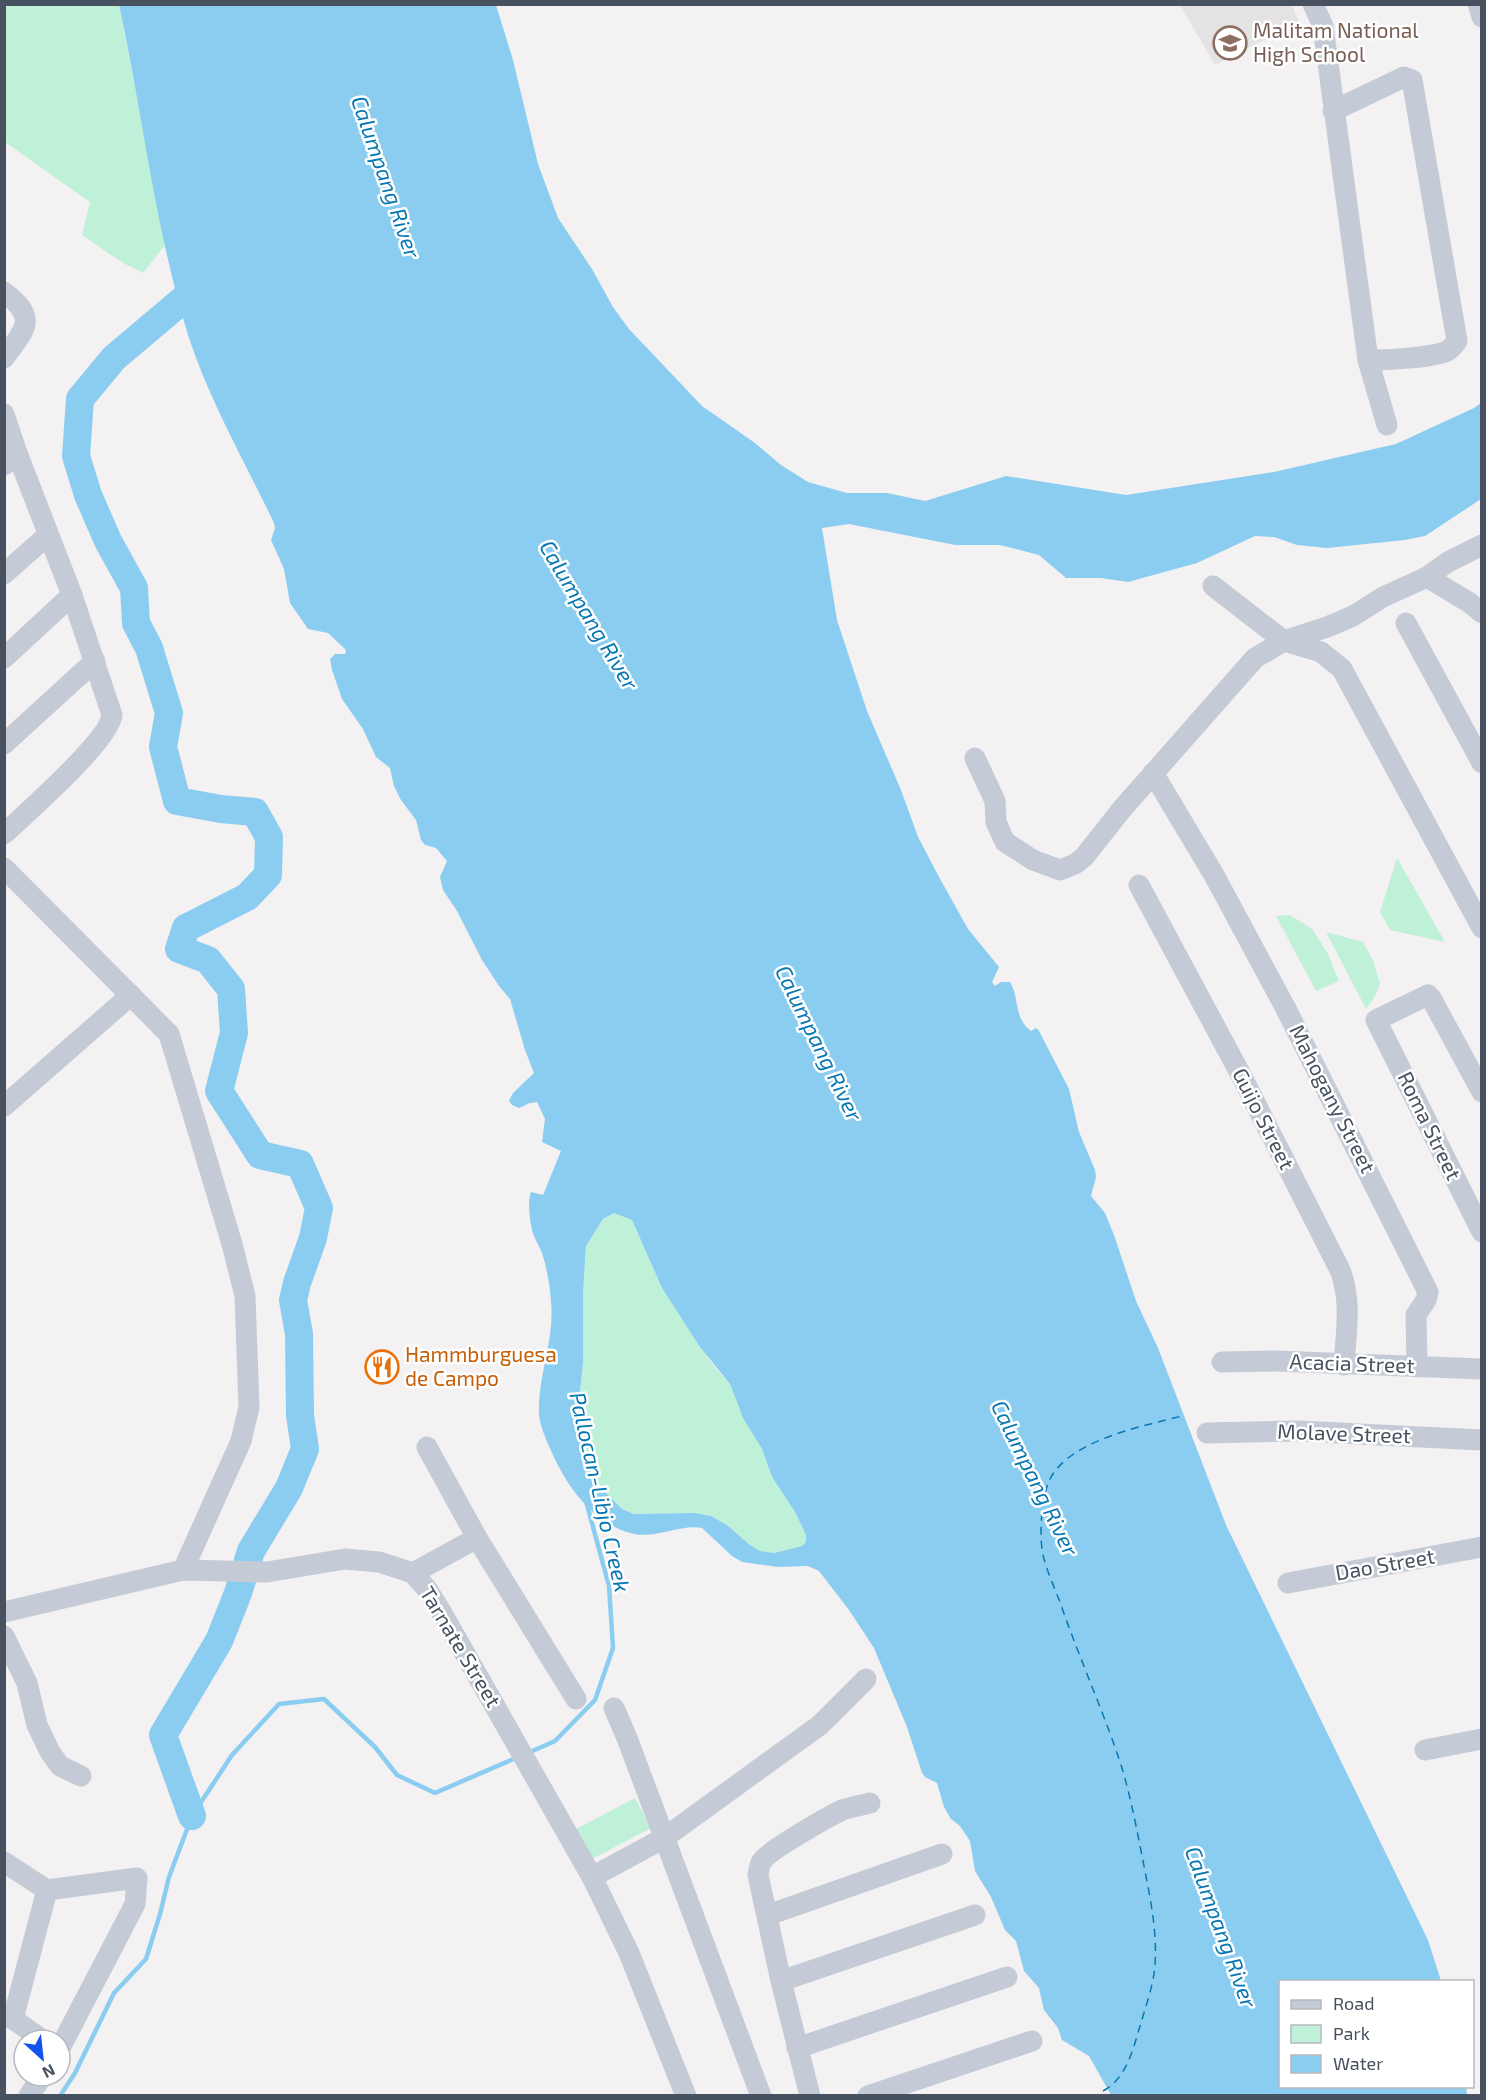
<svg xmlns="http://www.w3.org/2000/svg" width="1486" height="2100" font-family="'Exo 2',sans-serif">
	<rect width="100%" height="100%" fill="#f3f1f1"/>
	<path fill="#e4e2e3" d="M 1180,5 L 1292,5 L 1299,22 L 1215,65 Z"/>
	<g fill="#bff1d9">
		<path d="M 5,5 L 119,5 L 165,245 L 143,273 L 123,263 L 82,235 L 90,202 L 5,142 Z"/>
		<path d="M 1397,858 L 1445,942 L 1390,930 L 1380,912 Z"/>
		<path d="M 1290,915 L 1312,929 L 1327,952 L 1339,981 L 1316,991 L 1276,916 Z"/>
		<path d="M 1326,932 L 1363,942 L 1373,960 L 1380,984 L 1375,996 L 1366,1009 Z"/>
		<path d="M 614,1213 L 632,1220 L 662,1288 L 713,1365 L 730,1384 L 743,1418 L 762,1449 L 772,1477 L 795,1512 L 806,1535 L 806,1542 L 802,1546 L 774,1553 L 760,1551 L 750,1545 L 727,1525 L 711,1516 L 695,1513 L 634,1514 L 622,1509 L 598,1485 L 582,1454 L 577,1420 L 583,1363 L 583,1294 L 586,1246 L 603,1219 Z"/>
		<path d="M 635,1798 L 651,1828 L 592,1859 L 576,1829 Z"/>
	</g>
	<path fill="#8bcdf0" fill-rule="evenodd" d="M 119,5 L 496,5 L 513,60 L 538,164 L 558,218 L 592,269 L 613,307 L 629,329 L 702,406 L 755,443 L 781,465 L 808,482 L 847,493 L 887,493 L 925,501 L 1006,476 L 1126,495 L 1274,472 L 1396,444 L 1474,408 L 1481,403 L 1481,499 L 1425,536 L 1405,540 L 1327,548 L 1297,545 L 1274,537 L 1255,536 L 1197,563 L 1128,582 L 1101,578 L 1066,578 L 1039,555 L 1000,545 L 955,545 L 849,524 L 822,528 L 837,620 L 867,711 L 901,790 L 918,837 L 939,877 L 968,929 L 999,967 L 992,982 L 995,986 L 1001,982 L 1010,982 C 1020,999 1013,1017 1031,1031 L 1036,1028 L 1039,1031 L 1069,1089 L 1079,1132 L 1095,1170 L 1096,1177 L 1091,1196 L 1105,1213 L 1114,1235 L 1136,1301 L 1158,1348 L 1226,1525 L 1428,1940 L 1441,1981 L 1280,1982 L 1280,2086 L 1466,2086 L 1467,2095 L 1111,2095 L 1089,2056 L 1062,2040 L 1058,2028 L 1044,2010 L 1039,1988 L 1024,1971 L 1016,1941 L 1005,1930 L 991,1897 L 975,1871 L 970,1841 L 960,1826 L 951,1819 L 944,1807 L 937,1783 L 925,1777 L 922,1773 L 907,1727 L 874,1648 L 849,1610 L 819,1571 L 808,1566 L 778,1567 L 742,1562 L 732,1556 L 702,1528 C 679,1524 656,1540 630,1533 C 590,1522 564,1482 549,1446 C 545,1437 540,1425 539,1415 C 537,1377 555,1341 551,1302 C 550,1286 547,1268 542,1253 C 540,1247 536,1242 534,1236 C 530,1226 527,1202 531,1192 L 543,1195 L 561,1151 L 542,1142 L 545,1119 L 537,1102 L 530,1103 L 519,1108 L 512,1105 L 509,1101 L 513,1093 L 534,1073 L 525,1050 L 510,999 L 499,986 L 482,960 L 457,911 L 443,890 L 440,877 L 447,861 L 436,848 L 425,845 L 421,840 L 416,820 L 401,800 L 394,786 L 390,768 L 376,757 L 363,729 L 342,699 L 332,670 L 330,659 L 335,654 L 345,654 L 346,650 L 328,633 L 308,629 L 290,603 L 284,569 L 271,540 L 275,528 L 274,523 C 245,462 210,402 189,338 C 155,230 143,115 119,5 ZM 614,1213 L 632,1220 L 662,1288 L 700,1347 L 730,1384 L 743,1418 L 762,1449 L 772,1477 L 795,1512 L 806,1535 L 806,1542 L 802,1546 L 774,1553 L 760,1551 L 750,1545 L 727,1525 L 711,1516 L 695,1513 L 634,1514 L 622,1509 L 598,1485 L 582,1454 L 577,1420 L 583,1363 L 583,1294 L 586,1246 L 603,1219 Z"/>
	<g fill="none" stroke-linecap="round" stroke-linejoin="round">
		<g stroke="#8bcdf0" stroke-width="4.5">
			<path d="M 528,1753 L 555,1741 L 595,1700 L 613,1648 L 609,1586 L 586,1501"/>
			<path d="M 60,2096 L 75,2073 L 114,1993 L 146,1959 L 160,1914 L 169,1877 L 192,1816 L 232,1755 L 279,1704 L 324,1699 L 375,1747 L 397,1775 L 435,1793 L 518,1757"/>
		</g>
		<path stroke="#8bcdf0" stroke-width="28" d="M 192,1816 L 163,1735 L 219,1641 L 238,1593 L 251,1551 L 289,1488 L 305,1449 L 300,1415 L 299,1334 L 293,1300 L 297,1283 L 313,1238 L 319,1208 L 300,1164 L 260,1155 L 219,1091 L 234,1033 L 231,989 L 208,960 L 179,949 L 186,928 L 247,897 L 268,875 L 269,837 L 255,812 L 221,809 L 177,801 L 163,747 L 169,713 L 149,648 L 136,623 L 134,588 L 108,541 L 88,495 L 76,456 L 80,399 L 114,358 L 210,277"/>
		<path stroke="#0777b3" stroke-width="1.5" stroke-dasharray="8 6" stroke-linecap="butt" d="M 1103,2091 C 1126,2079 1133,2050 1140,2026 C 1145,2009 1151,1992 1154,1974 C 1159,1937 1150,1897 1143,1861 C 1137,1830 1131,1799 1122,1768 C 1104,1712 1079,1658 1060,1602 C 1054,1587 1047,1571 1043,1555 C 1039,1536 1041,1497 1050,1479 C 1070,1440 1143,1426 1182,1416"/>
		<g stroke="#c4cbd6" stroke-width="21">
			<path d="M 1313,4 L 1323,26 L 1368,360 C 1385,360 1433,358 1447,351 C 1452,348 1454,345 1457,341 L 1412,80 L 1404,77 L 1333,111"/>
			<path d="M 1478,4 L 1482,17"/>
			<path d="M 4,292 C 39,319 25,329 4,358"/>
			<path d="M 1368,360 L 1387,425"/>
			<path d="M 4,414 L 17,453"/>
			<path d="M 4,465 L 17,453 L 72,595 L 112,715 C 110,740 26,813 4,834"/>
			<path d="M 4,574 L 48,535"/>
			<path d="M 1427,577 L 1470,603 L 1482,613"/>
			<path d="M 1213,586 L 1284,641 L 1321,652 L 1342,669 L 1482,928"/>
			<path d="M 1406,623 L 1482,763"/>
			<path d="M 4,658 L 72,595"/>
			<path d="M 4,744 L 95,661"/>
			<path d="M 975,758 L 995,801 L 996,822 L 1005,842 L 1033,860 L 1060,870 L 1075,864 L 1084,857 L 1122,809 L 1255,658 L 1284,641 L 1327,627 L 1353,616 L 1383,597 L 1427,577 L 1448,562 L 1482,545"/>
			<path d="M 1153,773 L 1214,875 L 1285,1007 L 1428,1292 L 1426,1300 L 1416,1315 L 1417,1367"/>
			<path d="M 4,868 L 169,1034 L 232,1244 L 245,1296 L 249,1407 L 241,1441 L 183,1570"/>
			<path d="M 1139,885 L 1241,1075 L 1340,1270 C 1352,1301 1346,1332 1344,1365"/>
			<path d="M 1482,1092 L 1431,998 L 1428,995 L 1376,1020 L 1482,1232"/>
			<path d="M 4,1106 L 131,995"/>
			<path d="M 1222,1362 L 1276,1361 L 1482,1369"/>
			<path d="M 1207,1433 L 1298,1431 L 1482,1440"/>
			<path d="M 427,1447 L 477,1538"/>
			<path d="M 413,1573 L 477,1538 L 576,1699"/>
			<path d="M 1288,1583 L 1482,1547"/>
			<path d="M 4,1612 L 183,1570 L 267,1572 L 345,1559 L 379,1562 L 413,1573 L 427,1589 L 439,1608 L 592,1877 L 629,1953 L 686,2096"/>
			<path d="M 4,1636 L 27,1683 L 37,1725 L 50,1752 L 60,1766 L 81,1776"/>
			<path d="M 614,1708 L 627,1738 L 761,2096"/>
			<path d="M 1425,1750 L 1482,1739"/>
			<path d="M 4,1862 L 47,1890 L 137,1878 L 135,1904 L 60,2048"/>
			<path d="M 592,1877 L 664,1838 L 820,1725 L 866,1679"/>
			<path d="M 768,1915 L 942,1854"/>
			<path d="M 781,1981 L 975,1915"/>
			<path d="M 4,2015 L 13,2019 L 43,2040"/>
			<path d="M 13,2019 L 47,1890"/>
			<path d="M 797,2048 L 1007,1977"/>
			<path d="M 29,2096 L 42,2076"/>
			<path d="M 810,2096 L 781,1981 L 758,1875 C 759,1871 759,1865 762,1861 C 769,1850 828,1817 842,1810 C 851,1807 861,1805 870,1803"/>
			<path d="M 868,2096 L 1032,2041"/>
		</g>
	</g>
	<defs>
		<g id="school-ring" transform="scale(1.725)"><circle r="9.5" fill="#fff" stroke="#8d6e63" stroke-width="1.5"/><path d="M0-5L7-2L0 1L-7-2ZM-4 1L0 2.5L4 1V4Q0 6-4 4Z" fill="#8d6e63"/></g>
		<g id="restaurant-ring" transform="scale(1.725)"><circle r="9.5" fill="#fff" stroke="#e8710a" stroke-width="1.5"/><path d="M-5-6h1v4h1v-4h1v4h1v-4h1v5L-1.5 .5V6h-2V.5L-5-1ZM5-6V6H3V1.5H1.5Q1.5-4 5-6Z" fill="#e8710a"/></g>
	</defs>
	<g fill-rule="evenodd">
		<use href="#school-ring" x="1230" y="43"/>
		<use href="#restaurant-ring" x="382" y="1367"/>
	</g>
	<g text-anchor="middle" stroke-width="5" stroke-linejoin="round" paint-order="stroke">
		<g font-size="21" fill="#785e54" stroke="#fff" text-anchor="start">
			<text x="1253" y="38">Malitam National<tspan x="1253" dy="24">High School</tspan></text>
		</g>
		<g font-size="21" fill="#48515f" stroke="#fff">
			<text transform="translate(1332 1099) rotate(63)" y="7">Mahogany Street</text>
			<text transform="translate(1263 1119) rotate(63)" y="7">Guijo Street</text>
			<text transform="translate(1429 1126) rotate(64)" y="7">Roma Street</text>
			<text transform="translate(1352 1364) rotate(2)" y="7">Acacia Street</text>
			<text transform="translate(1344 1434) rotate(2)" y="7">Molave Street</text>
			<text transform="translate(1385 1565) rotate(-10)" y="7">Dao Street</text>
			<text transform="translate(460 1647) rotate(59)" y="7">Tarnate Street</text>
		</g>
		<g font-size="21" fill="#c56008" stroke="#fff" text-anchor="start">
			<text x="405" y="1362">Hammburguesa<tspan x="405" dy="24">de Campo</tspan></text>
		</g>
		<g font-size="22" font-style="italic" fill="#0777b3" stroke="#fff">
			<text transform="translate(386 177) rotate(71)" y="8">Calumpang River</text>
			<text transform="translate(589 615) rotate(59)" y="8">Calumpang River</text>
			<text transform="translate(819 1043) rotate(64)" y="8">Calumpang River</text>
			<text transform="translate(1035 1478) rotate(64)" y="8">Calumpang River</text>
			<text transform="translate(600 1492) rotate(77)" y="8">Pallocan-Libjo Creek</text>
			<text transform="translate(1221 1927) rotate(70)" y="8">Calumpang River</text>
		</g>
	</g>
	<rect width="1486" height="2100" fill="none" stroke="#48515f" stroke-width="12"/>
	<rect x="1279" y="1980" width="195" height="108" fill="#ffffff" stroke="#b6b9bf" stroke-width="1.5"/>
	<rect x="1291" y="2000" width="30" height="9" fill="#c4cbd6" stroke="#b6b9bf" stroke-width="1.5"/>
	<text x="1333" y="2010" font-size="18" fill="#48515f">Road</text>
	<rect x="1291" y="2025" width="30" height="18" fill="#bff1d9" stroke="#b6b9bf" stroke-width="1.5"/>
	<text x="1333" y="2040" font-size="18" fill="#48515f">Park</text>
	<rect x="1291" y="2055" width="30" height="18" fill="#8bcdf0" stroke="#b6b9bf" stroke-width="1.5"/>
	<text x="1333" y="2070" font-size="18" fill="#48515f">Water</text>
	<g transform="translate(42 2058) rotate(153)"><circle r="28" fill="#ffffff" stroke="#b6b9bf" stroke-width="1.5"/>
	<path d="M0-4.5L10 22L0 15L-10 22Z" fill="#1353ec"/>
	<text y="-9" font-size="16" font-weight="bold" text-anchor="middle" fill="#48515f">N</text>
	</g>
</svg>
